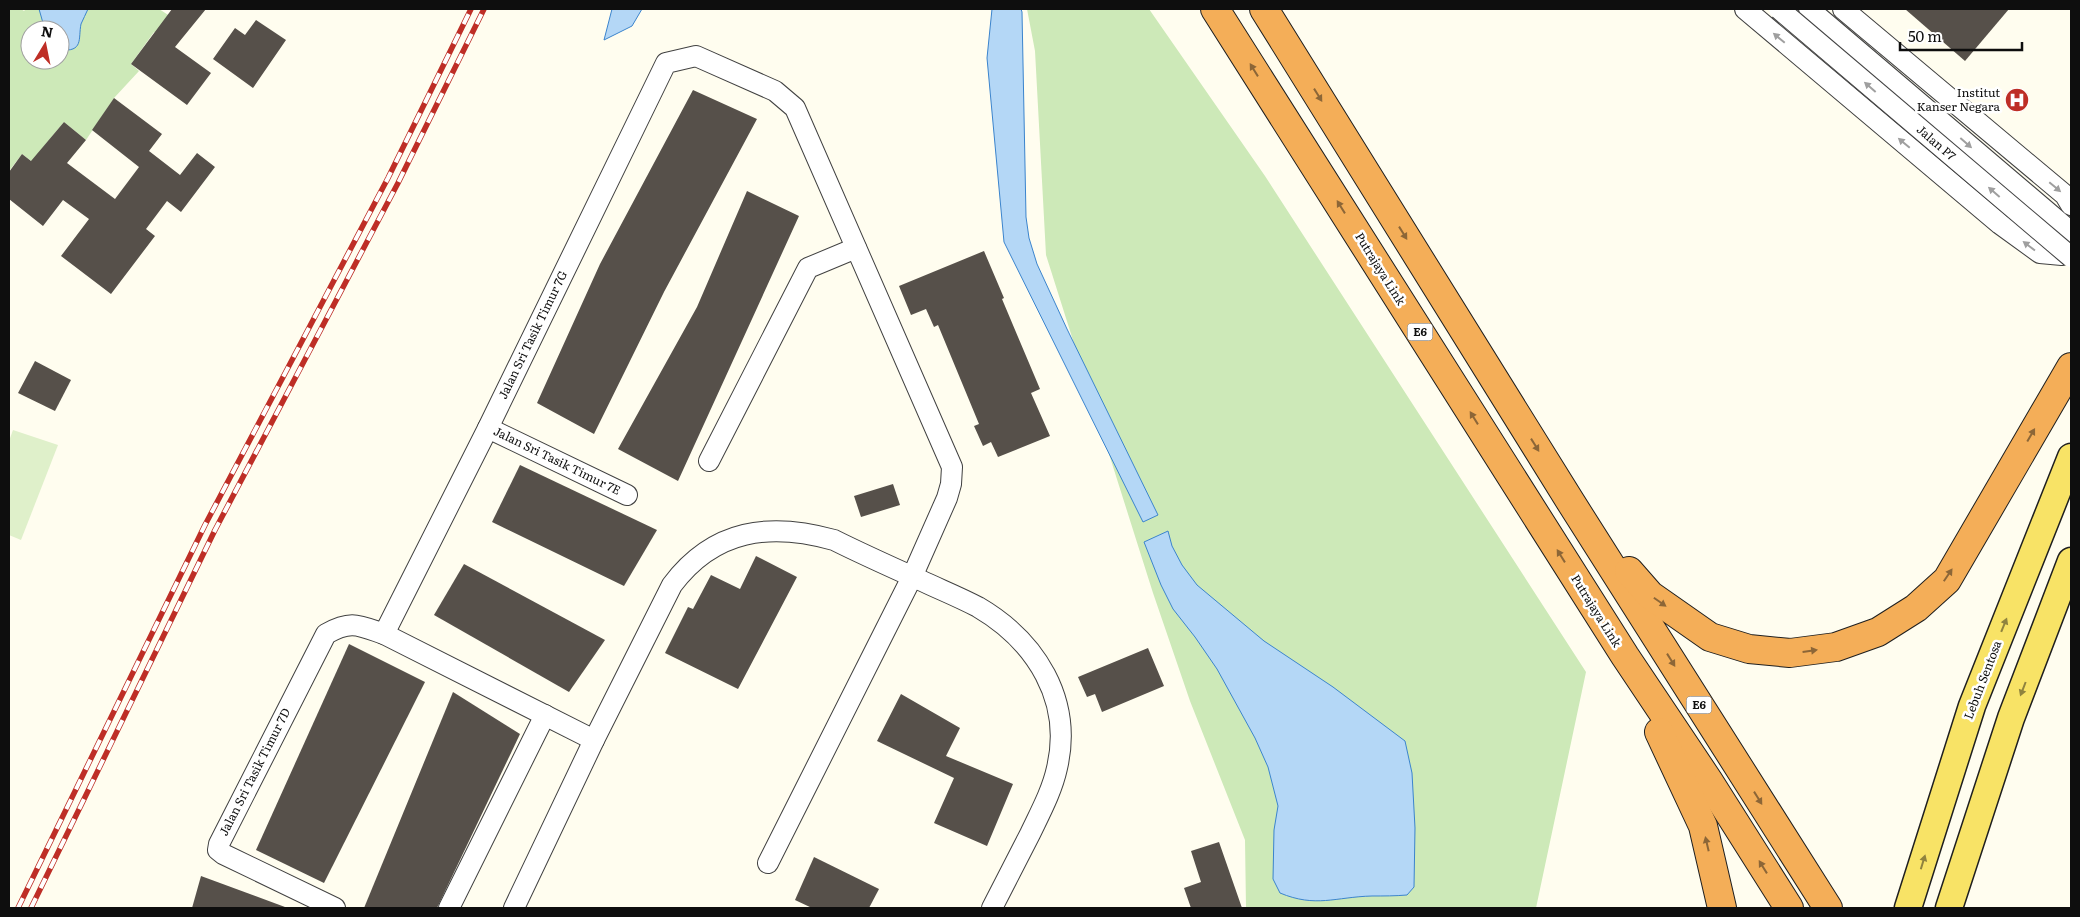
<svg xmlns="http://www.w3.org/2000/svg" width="2080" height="917" font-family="Literata,serif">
	<rect width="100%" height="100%" fill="#fffdef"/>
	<g fill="#cde9b8" fill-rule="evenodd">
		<path d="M 9,9 L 21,9 L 24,11 L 26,9 L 159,9 L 176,20 L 163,39 L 154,32 L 131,64 L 139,71 L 114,98 L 86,140 L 64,122 L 39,152 L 55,179 L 22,154 L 9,171 ZM 30,30 L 60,30 L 60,60 L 30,60 Z"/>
		<path d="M 1027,9 L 1149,9 L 1265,176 L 1586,672 L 1536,908 L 1246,908 L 1245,840 L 1190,701 L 1153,593 L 1046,255 L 1035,51 Z"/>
	</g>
	<path fill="#dff0ca" d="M 13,430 L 58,445 L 21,540 L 9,535 L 9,441 Z"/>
	<g fill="#b4d7f6" stroke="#3b84cd">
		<path d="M 39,9 L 88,9 C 86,14 83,19 81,24 C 78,39 84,52 60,50 L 60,30 L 45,30 Z"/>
		<path d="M 612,9 L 642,9 L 632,26 L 604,40 Z"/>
		<path d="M 992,9 L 1021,9 L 1022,12 L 1026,217 L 1029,238 L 1037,264 L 1067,329 L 1158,515 L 1143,522 L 1004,242 L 987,58 Z"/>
		<path d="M 1168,531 L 1172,546 L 1182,565 L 1197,585 L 1264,641 L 1333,687 L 1405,741 L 1412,773 L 1415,828 L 1414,887 L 1407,895 C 1395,896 1384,896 1372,896 C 1335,897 1316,908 1280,893 L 1273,879 L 1274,830 L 1278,806 L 1268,767 L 1255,738 L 1217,669 L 1195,637 L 1173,609 L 1161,585 L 1144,542 Z"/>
	</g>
	<g fill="#56504a">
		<path d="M 172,9 L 206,9 L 175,47 L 211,73 L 187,105 L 131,64 Z"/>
		<path d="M 1905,9 L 2009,9 L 1965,61 Z"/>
		<path d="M 256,20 L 286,40 L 253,88 L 213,59 L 235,28 L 245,35 Z"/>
		<path d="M 693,90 L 757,119 L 664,292 L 594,434 L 537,403 L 600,264 Z"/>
		<path d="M 114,98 L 162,134 L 149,151 L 180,175 L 197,153 L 215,167 L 181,212 L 167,201 L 146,229 L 155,236 L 111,294 L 61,256 L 89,219 L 63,200 L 43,226 L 9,199 L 9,172 L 22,154 L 31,161 L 64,122 L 86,140 L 67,163 L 115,199 L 139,167 L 92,130 Z"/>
		<path d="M 747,191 L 799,216 L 678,481 L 618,449 L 697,307 Z"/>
		<path d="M 984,251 L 1004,298 L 1002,299 L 1040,389 L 1031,393 L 1050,436 L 998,457 L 991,442 L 983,446 L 974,426 L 979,424 L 938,325 L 934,327 L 926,309 L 911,315 L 899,286 Z"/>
		<path d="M 35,361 L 71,380 L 55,411 L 18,393 Z"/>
		<path d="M 520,465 L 657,530 L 624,586 L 492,522 Z"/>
		<path d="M 893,484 L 900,505 L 861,517 L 854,496 Z"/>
		<path d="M 756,556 L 797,577 L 738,689 L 665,653 L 688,607 L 693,609 L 711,575 L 740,589 Z"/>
		<path d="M 464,564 L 605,640 L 569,692 L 434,615 Z"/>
		<path d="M 349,644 L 425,682 L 324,883 L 256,850 Z"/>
		<path d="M 1148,648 L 1164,686 L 1102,712 L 1095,694 L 1087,697 L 1078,677 Z"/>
		<path d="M 453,692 L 520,734 L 437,908 L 364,908 Z"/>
		<path d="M 901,694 L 960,728 L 946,756 L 1013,784 L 987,846 L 934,823 L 954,778 L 877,741 Z"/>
		<path d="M 1219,842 L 1242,908 L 1191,908 L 1184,888 L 1201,882 L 1191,851 Z"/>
		<path d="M 814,857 L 879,889 L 869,908 L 812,908 L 795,900 Z"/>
		<path d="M 201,876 L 285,907 L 285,908 L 192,908 Z"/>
	</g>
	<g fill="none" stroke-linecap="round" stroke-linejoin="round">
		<g stroke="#414141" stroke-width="22">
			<g id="minor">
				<path d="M 1745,9 L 2000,224 L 2040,253 L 2062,255 L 2071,245"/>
				<path d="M 1809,9 L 2071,232"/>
				<path d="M 1843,9 L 2065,195 L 2071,205"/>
				<path d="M 488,428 L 627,495"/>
				<path d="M 709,461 L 808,268 L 856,248"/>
				<path d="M 384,634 L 488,428 L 666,63 L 696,56 L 775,91 L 795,108 L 952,467 L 951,484 L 947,498 L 912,577 L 768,863"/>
				<path d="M 335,908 L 223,854 L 218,850 L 219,844 L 326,634 C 351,620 358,625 384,634 L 594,740"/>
				<path d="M 449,908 L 545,715"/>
				<path d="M 514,908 L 594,740 L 672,585 C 714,529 770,522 834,540 C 862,554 891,567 920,580 C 939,589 959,597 978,607 C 1036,641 1073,700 1057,768 C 1052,791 1040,813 1030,834 C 1017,859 1005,883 992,908"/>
			</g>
		</g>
		<g stroke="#1f1f1f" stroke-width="29">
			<g id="major">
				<path d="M 1908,908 L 1972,706 L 2071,457"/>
				<path d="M 1949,908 L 2011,718 L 2071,561"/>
			</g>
		</g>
		<g stroke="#1f1f1f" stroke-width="30">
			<g id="highway">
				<path d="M 1215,9 L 1625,656 L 1708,780 L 1789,908"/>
				<path d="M 1264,9 L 1570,501 L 1828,908"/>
				<path d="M 1629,571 L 1650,595 L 1710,637 L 1749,649 L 1790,653 L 1836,647 L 1878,632 L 1916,608 L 1947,580 L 2071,367"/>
				<path d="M 1659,732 L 1703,826 L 1722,908"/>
			</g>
		</g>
		<use href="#minor" stroke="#fff" stroke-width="20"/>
		<use href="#major" stroke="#f8e366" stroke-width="26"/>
		<use href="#highway" stroke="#f4ae58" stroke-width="28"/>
		<g stroke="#be2e26" stroke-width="5.5">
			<g id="rail">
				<path d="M 18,908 L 205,525 L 388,178 L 471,9"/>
				<path d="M 31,908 L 215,530 L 398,183 L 484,9"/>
			</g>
		</g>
		<use href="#rail" stroke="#fff" stroke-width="4" stroke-dasharray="11" stroke-linecap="butt"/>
		<g stroke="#414141" stroke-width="22" stroke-linecap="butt">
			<path id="minor-bridge" d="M 1779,9 L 2071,257"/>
		</g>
		<use href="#minor-bridge" stroke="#fff" stroke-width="20"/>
	</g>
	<defs><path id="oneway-solid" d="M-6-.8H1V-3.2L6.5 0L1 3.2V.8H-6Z" transform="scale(1.25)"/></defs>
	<g fill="#9f9f9f">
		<use href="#oneway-solid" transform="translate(1779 38) rotate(-140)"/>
		<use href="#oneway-solid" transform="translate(1870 87) rotate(-139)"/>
		<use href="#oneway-solid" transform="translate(1904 143) rotate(-140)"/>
		<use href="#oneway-solid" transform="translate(1966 143) rotate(41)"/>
		<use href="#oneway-solid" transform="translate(2055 187) rotate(40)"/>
		<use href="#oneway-solid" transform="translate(1994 192) rotate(-139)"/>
		<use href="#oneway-solid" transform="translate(2029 246) rotate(-143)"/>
	</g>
	<g fill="#8c6637">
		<use href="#oneway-solid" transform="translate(1254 70) rotate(-122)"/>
		<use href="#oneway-solid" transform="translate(1318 95) rotate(58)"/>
		<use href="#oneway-solid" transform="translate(1341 207) rotate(-122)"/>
		<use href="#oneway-solid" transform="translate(1403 233) rotate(58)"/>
		<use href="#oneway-solid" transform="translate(1474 418) rotate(-122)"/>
		<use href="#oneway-solid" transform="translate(2031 435) rotate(-60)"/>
		<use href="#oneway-solid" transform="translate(1535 445) rotate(58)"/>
		<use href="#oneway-solid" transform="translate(1561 556) rotate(-122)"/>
		<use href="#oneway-solid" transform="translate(1948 575) rotate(-56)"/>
		<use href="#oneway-solid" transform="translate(1660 602) rotate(35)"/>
		<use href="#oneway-solid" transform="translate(1810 651) rotate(-8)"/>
		<use href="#oneway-solid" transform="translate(1671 660) rotate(58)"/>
		<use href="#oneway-solid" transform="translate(1758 798) rotate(58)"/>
		<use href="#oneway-solid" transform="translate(1707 844) rotate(-103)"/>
		<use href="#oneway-solid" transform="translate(1763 867) rotate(-122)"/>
	</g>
	<g fill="#8f833e">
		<use href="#oneway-solid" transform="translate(2004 625) rotate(-68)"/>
		<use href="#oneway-solid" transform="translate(2023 689) rotate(111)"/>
		<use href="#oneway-solid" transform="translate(1923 862) rotate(-73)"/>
	</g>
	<defs>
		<g id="hospital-disc" transform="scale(1.25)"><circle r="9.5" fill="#be2e26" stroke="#fff"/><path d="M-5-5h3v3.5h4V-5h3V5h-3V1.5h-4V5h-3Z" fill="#fff"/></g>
	</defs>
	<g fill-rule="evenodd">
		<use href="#hospital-disc" x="2017" y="100"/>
	</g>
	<g text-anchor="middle" stroke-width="5" stroke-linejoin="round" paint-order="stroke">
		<g fill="#fff" stroke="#565656" stroke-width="1">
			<rect x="1407.5" y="323.5" width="25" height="17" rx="4"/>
			<rect x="1686.5" y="696.5" width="25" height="17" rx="4"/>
		</g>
		<g font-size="11" font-weight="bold" fill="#0e0e0e">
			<text x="1420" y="336">E6</text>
			<text x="1699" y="709">E6</text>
		</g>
		<g font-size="12" fill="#0e0e0e" stroke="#fff" text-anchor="end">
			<text x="2000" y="97">Institut<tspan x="2000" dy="14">Kanser Negara</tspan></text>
		</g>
		<g font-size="12" fill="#0e0e0e" stroke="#fff">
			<text transform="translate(1936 143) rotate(41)" y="4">Jalan P7</text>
			<text transform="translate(1380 269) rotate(58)" y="4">Putrajaya Link</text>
			<text transform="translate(533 335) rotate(-64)" y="4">Jalan Sri Tasik Timur 7G</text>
			<text transform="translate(557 461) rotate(26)" y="4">Jalan Sri Tasik Timur 7E</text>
			<text transform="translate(1596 611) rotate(58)" y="4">Putrajaya Link</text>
			<text transform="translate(1983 680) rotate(-69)" y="4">Lebuh Sentosa</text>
			<text transform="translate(255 772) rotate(-63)" y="4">Jalan Sri Tasik Timur 7D</text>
		</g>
	</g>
	<rect width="2080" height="917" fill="none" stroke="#0e0e0e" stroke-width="20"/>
	<g transform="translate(45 45) rotate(10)"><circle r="24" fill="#ffffff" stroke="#9f9f9f"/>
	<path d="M0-4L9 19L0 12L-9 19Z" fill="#be2e26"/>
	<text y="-8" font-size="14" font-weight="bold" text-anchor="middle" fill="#0e0e0e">N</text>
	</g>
	<path d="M1900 42v8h122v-8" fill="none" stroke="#0e0e0e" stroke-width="2.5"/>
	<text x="1908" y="42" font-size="15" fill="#0e0e0e" stroke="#ffffff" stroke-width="4" paint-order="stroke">50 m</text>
</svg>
